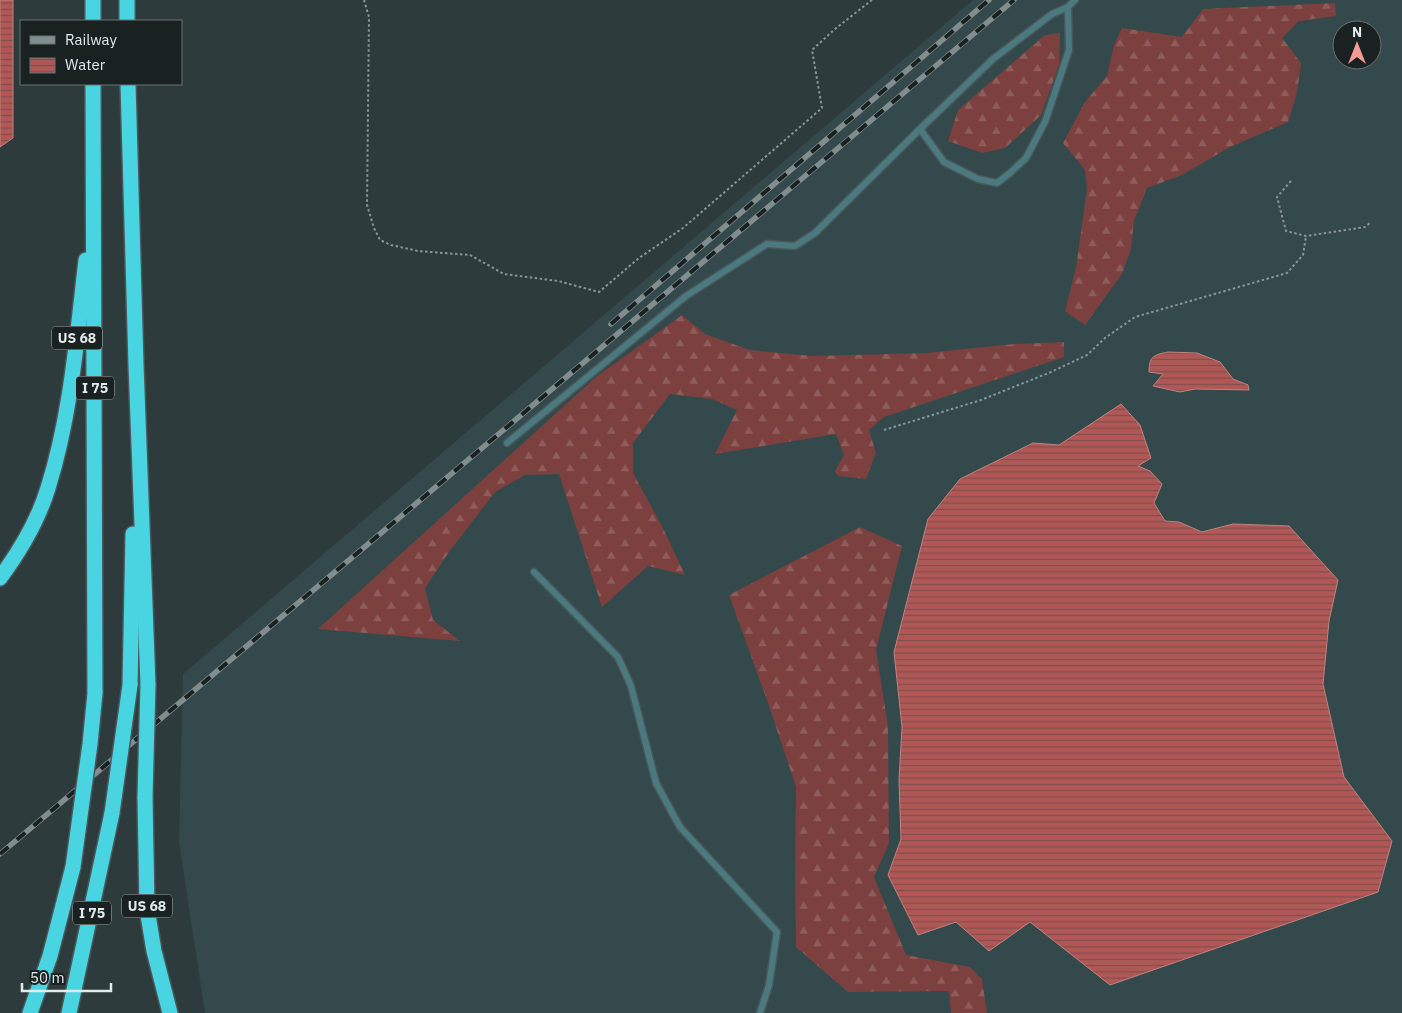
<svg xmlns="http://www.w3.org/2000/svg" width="1402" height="1013" font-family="'IBM Plex Sans',sans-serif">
	<defs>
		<pattern id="forest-firs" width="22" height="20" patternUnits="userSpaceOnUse" patternTransform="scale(1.25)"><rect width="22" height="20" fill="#7c403e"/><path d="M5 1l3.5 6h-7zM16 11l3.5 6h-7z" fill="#8e5c5a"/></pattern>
		<pattern id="water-rules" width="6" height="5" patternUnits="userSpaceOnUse" patternTransform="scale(1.25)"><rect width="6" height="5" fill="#b15755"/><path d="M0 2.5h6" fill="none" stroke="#804f4f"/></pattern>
	</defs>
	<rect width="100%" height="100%" fill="#2d3b3c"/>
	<path fill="#33494c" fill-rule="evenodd" d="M 973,0 L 1402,0 L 1402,1013 L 205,1013 L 179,842 L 183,674 ZM 1342,30 L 1372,30 L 1372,60 L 1342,60 Z"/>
	<g fill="url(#forest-firs)">
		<path d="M 1335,3 L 1336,16 L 1299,21 L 1282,38 L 1301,63 L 1297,93 L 1288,122 L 1230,147 L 1182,175 L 1147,188 L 1134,221 L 1131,249 L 1122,274 L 1085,325 L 1065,311 L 1076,268 L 1087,188 L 1085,170 L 1063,143 L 1085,102 L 1107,76 L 1114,45 L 1122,28 L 1182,37 L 1203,9 Z"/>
		<path d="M 1060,33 L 1059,65 L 1041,115 L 1005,148 L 982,153 L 948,141 L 958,110 L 1045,35 Z"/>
		<path d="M 682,315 L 705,334 L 750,350 L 813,356 L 926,353 L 1014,344 L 1064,342 L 1064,357 L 884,417 L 869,430 L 876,453 L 866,479 L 838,476 L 835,471 L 844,455 L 836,434 L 715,454 L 737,410 L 712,399 L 670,394 L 633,443 L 633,473 L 664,530 L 685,575 L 648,566 L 602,607 L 559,474 L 525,475 L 495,492 L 449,552 L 425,588 L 433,620 L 460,641 L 318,629 L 596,377 Z"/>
		<path d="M 860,527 L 902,546 L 876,650 L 888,726 L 889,843 L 874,877 L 906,955 L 970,967 L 982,979 L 987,1013 L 951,1013 L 949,991 L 848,992 L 796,947 L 795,877 L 796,787 L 767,700 L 729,595 Z"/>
	</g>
	<g fill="url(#water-rules)" stroke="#c08382">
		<path d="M 0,0 L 13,0 L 13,138 L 0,147 Z"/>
		<path d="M 1168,352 L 1197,353 L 1220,362 L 1233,379 L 1248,385 L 1249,390 L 1195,389 L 1180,392 L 1153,386 L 1163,374 L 1149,372 C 1149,356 1154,355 1168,352 Z"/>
		<path d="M 1121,404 L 1140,425 L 1151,458 L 1138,466 L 1150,471 L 1162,484 L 1154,503 L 1165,521 L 1179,522 L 1202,532 L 1233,524 L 1289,526 L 1338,580 L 1329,621 L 1323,684 L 1344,777 L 1392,841 L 1378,892 L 1110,985 L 1030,922 L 989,951 L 956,922 L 918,935 L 888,875 L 901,839 L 899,780 L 902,727 L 894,652 L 928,519 L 960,479 L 1033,443 L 1059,445 Z"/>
	</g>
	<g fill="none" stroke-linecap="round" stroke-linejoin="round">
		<g stroke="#4a5758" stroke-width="9">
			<g id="lane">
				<path d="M 920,129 L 944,162 L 978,179 L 997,183 L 1010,173 L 1026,158 L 1045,122 L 1069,50 L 1068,7"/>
				<path d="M 507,443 L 686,296 L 767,244 L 795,246 L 815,233 L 920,129 L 993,59 L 1052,14 L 1068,7 L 1075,0"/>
				<path d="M 534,572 L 618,657 L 631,686 L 656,783 L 680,827 L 777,932 L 769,985 L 760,1013"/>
			</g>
		</g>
		<g stroke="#4a5758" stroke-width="18">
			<g id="highway">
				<path d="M 93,21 L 93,0"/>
				<path d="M 127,21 L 127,0"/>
				<path d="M 93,84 L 95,693"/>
				<path d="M 128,84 L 136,365 L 148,685"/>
				<path d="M 0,578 C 20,551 38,521 48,488 C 71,415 77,336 86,260"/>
				<path d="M 130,685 L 133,534"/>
				<path d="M 145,797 L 147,909 L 154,951 L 170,1013"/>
				<path d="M 30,1013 L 50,956 L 73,867"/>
				<path d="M 69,1013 L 112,813"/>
			</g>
		</g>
		<g stroke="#8a9596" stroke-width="2" stroke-dasharray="2.5 2.5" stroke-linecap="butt">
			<path d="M 364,0 L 369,17 L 367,205 L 374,228 L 380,240 L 391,245 L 418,251 L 470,255 L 504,274 L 558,281 L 599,292 L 639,258 L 683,228 L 822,108 L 812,50 L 835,29 L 872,0"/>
			<path d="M 1291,181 L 1277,197 L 1286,231 L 1306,236 L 1365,227 L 1371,222"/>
			<path d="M 884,430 L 981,400 L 1051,372 L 1087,355 L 1105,338 L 1135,317 L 1287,273 L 1303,255 L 1306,236"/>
		</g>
		<use href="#lane" stroke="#4a7a7f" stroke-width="6"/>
		<use href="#highway" stroke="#48d4e0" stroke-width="15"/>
		<g stroke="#828d8e" stroke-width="5.5">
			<g id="rail">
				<path d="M 611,324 L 989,0"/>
				<path d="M 0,854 L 1014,0"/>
			</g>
		</g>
		<use href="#rail" stroke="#1a2121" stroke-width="4" stroke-dasharray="11" stroke-linecap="butt"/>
		<g stroke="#4a5758" stroke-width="18" stroke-linecap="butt">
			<g id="highway-bridge">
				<path d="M 145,797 L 148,685"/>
				<path d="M 112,813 L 130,685"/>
				<path d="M 73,867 L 90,744 L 95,693"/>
			</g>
		</g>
		<use href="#highway-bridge" stroke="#48d4e0" stroke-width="15"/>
	</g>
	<g text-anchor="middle" stroke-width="5" stroke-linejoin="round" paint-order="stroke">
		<g fill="#1a2121" stroke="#a6aeaf" stroke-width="1">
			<rect x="52" y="326.5" width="50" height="23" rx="4"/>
			<rect x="76" y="376.5" width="38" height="23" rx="4"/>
			<rect x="122" y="894.5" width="50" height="23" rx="4"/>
			<rect x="73" y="901.5" width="38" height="23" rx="4"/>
		</g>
		<g font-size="14" font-weight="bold" fill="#e2ebec">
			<text x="77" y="343">US 68</text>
			<text x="95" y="393">I 75</text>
			<text x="147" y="911">US 68</text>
			<text x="92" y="918">I 75</text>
		</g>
	</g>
	<rect x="20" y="20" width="162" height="65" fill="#1a2121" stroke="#6a7272"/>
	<rect x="30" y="36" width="25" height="8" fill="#828d8e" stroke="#6a7272"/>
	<text x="65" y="45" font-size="15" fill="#e2ebec">Railway</text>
	<rect x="30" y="58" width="25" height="15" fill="url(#water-rules)" stroke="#6a7272"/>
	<text x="65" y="70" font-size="15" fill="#e2ebec">Water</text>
	<g transform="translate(1357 45)"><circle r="24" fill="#1a2121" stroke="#6a7272"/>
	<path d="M0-4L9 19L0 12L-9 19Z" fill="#f59b97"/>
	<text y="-8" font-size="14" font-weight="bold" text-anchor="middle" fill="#e2ebec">N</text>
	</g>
	<path d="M22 983v8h89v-8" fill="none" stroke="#e2ebec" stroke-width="2.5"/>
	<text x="30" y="983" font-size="15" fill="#e2ebec" stroke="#1a2121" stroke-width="4" paint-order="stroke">50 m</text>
</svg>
